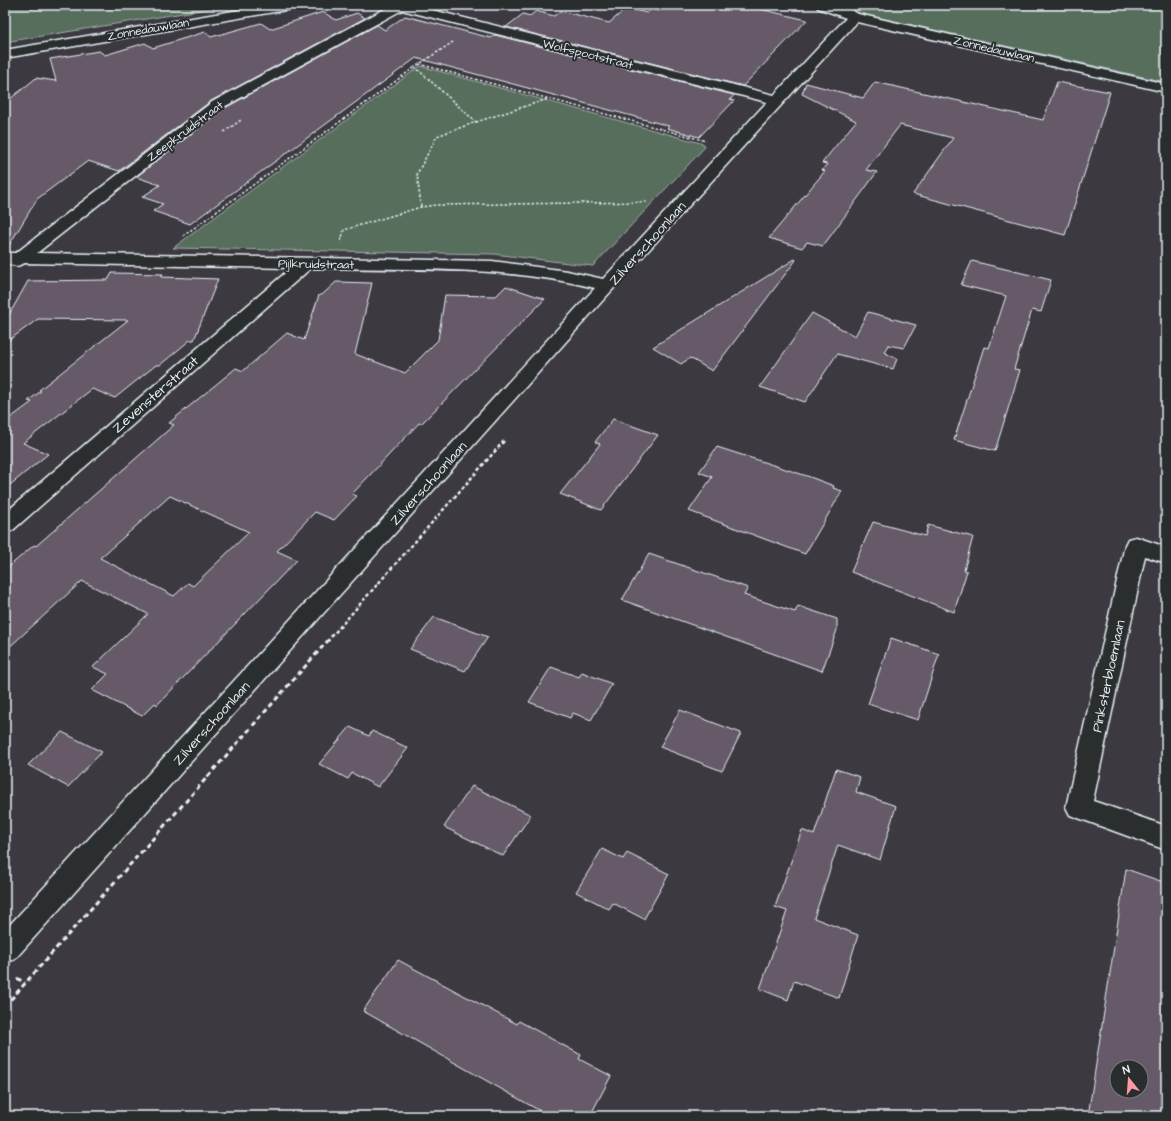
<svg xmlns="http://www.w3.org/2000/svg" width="1171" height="1121" font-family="'Architects Daughter',sans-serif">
	<rect width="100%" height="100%" fill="#3c3a40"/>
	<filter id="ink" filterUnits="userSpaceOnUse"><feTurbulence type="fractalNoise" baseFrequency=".025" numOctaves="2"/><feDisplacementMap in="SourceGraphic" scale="8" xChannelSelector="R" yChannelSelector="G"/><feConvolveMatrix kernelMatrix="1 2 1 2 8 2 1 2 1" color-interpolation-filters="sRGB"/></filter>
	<g filter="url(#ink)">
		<g fill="#586e5b" stroke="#a0b0aa">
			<path d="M 5,5 L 232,5 L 5,42 Z"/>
			<path d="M 839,5 L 1166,5 L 1166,82 L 859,13 Z"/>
			<path d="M 420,66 L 704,144 L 705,147 L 593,266 L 494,254 L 173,248 Z"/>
		</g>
		<g fill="#665a69" stroke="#e8f1f8" fill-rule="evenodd">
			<path d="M 665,5 L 743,5 L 807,20 L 743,86 L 506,27 L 523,14 L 530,16 L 536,11 L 554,16 L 561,11 L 609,23 L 627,8 L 647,13 L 651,9 L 658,11 Z"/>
			<path d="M 323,12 L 336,20 L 357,13 L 365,18 L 211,101 L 119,171 L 88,161 L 37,199 L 5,252 L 5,103 L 36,78 L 56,81 L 50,59 L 99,51 L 105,55 L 145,43 L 153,48 L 205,32 L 211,37 L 261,23 L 270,29 Z"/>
			<path d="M 405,16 L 491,38 L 495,35 L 734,95 L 730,100 L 734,101 L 699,137 L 667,128 L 669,126 L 416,58 L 190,224 L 153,211 L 163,204 L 142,197 L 160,185 L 136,177 L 223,109 L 377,25 L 385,30 Z"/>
			<path d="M 875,82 L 1043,120 L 1057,82 L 1110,92 L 1065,235 L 913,194 L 953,138 L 900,125 L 866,170 L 877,172 L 823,246 L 807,242 L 802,248 L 769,238 L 825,171 L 822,170 L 827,164 L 822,163 L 856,121 L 802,94 L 806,83 L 863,98 Z"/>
			<path d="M 795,259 L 796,260 L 712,371 L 690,358 L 681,364 L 653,347 Z"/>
			<path d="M 972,261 L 1051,280 L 1041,312 L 1032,310 L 1014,369 L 1020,370 L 995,451 L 954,440 L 984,347 L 989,348 L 1006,296 L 961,285 Z"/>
			<path d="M 112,273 L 163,274 L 161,277 L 218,279 L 194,340 L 190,340 L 160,365 L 156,365 L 115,398 L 92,389 L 23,443 L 48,454 L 5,489 L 5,422 L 32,402 L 28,401 L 41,391 L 39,390 L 128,320 L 38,319 L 5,343 L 5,322 L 28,281 L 108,280 Z"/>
			<path d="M 336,282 L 372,283 L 355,354 L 405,373 L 438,340 L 445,295 L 496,296 L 506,286 L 545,299 L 421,424 L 419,423 L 352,494 L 357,496 L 334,520 L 315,512 L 277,551 L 297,560 L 157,705 L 155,703 L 142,716 L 92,690 L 108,674 L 93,667 L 148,614 L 82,581 L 5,651 L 5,570 L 34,545 L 36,546 L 174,425 L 169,423 L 236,368 L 243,371 L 287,333 L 304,340 L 319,295 L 322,295 ZM 170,496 L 249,532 L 193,586 L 188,583 L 174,596 L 100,558 Z"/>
			<path d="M 868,312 L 916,325 L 904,348 L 888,345 L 884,352 L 897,359 L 893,369 L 837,354 L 805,402 L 760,387 L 812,313 L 855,336 Z"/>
			<path d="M 613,419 L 658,435 L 601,510 L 560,494 L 600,444 L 595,442 Z"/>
			<path d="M 717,447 L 810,477 L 834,486 L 833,488 L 842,491 L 805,554 L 689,511 L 712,477 L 699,472 Z"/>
			<path d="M 873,522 L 925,536 L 928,525 L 973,537 L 964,570 L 967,571 L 954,612 L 851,572 Z"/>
			<path d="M 649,554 L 748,588 L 744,595 L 795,612 L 798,606 L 837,619 L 837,630 L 822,671 L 622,600 Z"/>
			<path d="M 434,617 L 488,637 L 465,671 L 410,649 Z"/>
			<path d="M 891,638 L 939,654 L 918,720 L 868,704 Z"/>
			<path d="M 551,667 L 579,677 L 582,672 L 612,684 L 591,720 L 573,713 L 570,718 L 529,702 Z"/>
			<path d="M 680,710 L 741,733 L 722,771 L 660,747 Z"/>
			<path d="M 350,727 L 369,736 L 372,731 L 408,748 L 378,787 L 352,773 L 348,779 L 319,764 Z"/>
			<path d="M 62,732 L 102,752 L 68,787 L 28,765 Z"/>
			<path d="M 836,769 L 860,777 L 856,792 L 896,806 L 880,860 L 838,845 L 814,918 L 858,935 L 839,998 L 794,981 L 788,1000 L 760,989 L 787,911 L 775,907 L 802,830 L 814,835 Z"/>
			<path d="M 472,786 L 531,815 L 503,856 L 444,827 Z"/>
			<path d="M 602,849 L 623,859 L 627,853 L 669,874 L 644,919 L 613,903 L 609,909 L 576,892 Z"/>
			<path d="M 1126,869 L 1166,883 L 1166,1116 L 1088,1116 ZM 1117,1067 L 1141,1067 L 1141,1091 L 1117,1091 Z"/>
			<path d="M 398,960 L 517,1024 L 519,1021 L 581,1055 L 579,1059 L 611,1076 L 590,1116 L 549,1116 L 363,1011 Z"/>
		</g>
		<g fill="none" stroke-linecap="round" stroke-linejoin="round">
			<g stroke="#e8f1f8" stroke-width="3">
				<g id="minor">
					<path d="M 269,5 L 299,5 L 297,8 L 292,9 L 5,58 L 5,50 Z"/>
					<path d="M 392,5 L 412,5 L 774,95 L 846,18 L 818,8 L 816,5 C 832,5 845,5 858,14 L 1166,84 L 1166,92 L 857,22 L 604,299 L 15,959 L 5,963 L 5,930 L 595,288 C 502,265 406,270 311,268 L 13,530 L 5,533 L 5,513 L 291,268 L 25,263 L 17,266 L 5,263 L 5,253 L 16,253 L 212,102 ZM 402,10 L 767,102 L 603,279 L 567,271 L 492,261 L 37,253 L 222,108 Z"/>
					<path d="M 1136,537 L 1166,547 L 1166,563 L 1145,556 L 1093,801 L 1166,826 L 1166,850 L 1070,815 L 1066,807 L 1125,545 L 1128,539 Z"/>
				</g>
			</g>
			<g stroke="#e8f1f8" stroke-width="1.5" stroke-dasharray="2.5 2" stroke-linecap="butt">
				<path d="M 777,5 L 800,10"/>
				<path d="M 419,64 L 706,141"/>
				<path d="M 476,122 L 548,99"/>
				<path d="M 224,132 L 241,120"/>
				<path d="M 421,207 L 417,174 L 437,136 L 476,122 L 415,67 L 453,42"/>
				<path d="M 183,236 L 415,67"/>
				<path d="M 341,241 L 344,230 L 421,207 L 436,205 L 648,202"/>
			</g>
			<path stroke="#e8f1f8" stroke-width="2.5" stroke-dasharray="3.5 2.5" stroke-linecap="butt" d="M 331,637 L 504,441"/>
			<g stroke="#e8f1f8" stroke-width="3" stroke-dasharray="5 3.5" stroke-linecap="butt">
				<path d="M 17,978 L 25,983"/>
				<path d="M 5,1006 L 332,636"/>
			</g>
			<use href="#minor" fill="#2a2d2e" fill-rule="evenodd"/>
		</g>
	</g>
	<g text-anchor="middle" stroke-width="4" stroke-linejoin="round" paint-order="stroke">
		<g font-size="12" fill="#e8f1f8" stroke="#2a2d2e">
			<text transform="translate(148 29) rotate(-10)" y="4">Zonnedauwlaan</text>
			<text transform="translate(994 49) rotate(13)" y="4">Zonnedauwlaan</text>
			<text transform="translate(588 54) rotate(14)" y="4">Wolfspootstraat</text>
			<text transform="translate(185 131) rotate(-37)" y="4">Zeepkruidstraat</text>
			<text transform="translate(316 264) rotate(1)" y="4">Pijlkruidstraat</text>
		</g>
		<g font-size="14" fill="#e8f1f8" stroke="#2a2d2e">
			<text transform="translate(647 243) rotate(-48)" y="5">Zilverschoonlaan</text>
			<text transform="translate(155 394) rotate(-41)" y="5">Zevensterstraat</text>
			<text transform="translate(428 483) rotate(-48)" y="5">Zilverschoonlaan</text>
			<text transform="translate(1108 676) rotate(-78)" y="5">Pinksterbloemlaan</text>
			<text transform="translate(211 723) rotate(-48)" y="5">Zilverschoonlaan</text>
		</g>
	</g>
	<rect width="1171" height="1121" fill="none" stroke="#2a2d2e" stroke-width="20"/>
	<rect x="10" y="10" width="1151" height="1101" fill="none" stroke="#e8f1f8" stroke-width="1.5" filter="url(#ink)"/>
	<g transform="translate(1129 1079) rotate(343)"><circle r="19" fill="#2a2d2e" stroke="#767b7f"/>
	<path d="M0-3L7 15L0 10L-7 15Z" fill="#ff9aa2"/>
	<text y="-6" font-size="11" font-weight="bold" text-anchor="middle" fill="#e8f1f8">N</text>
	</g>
</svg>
